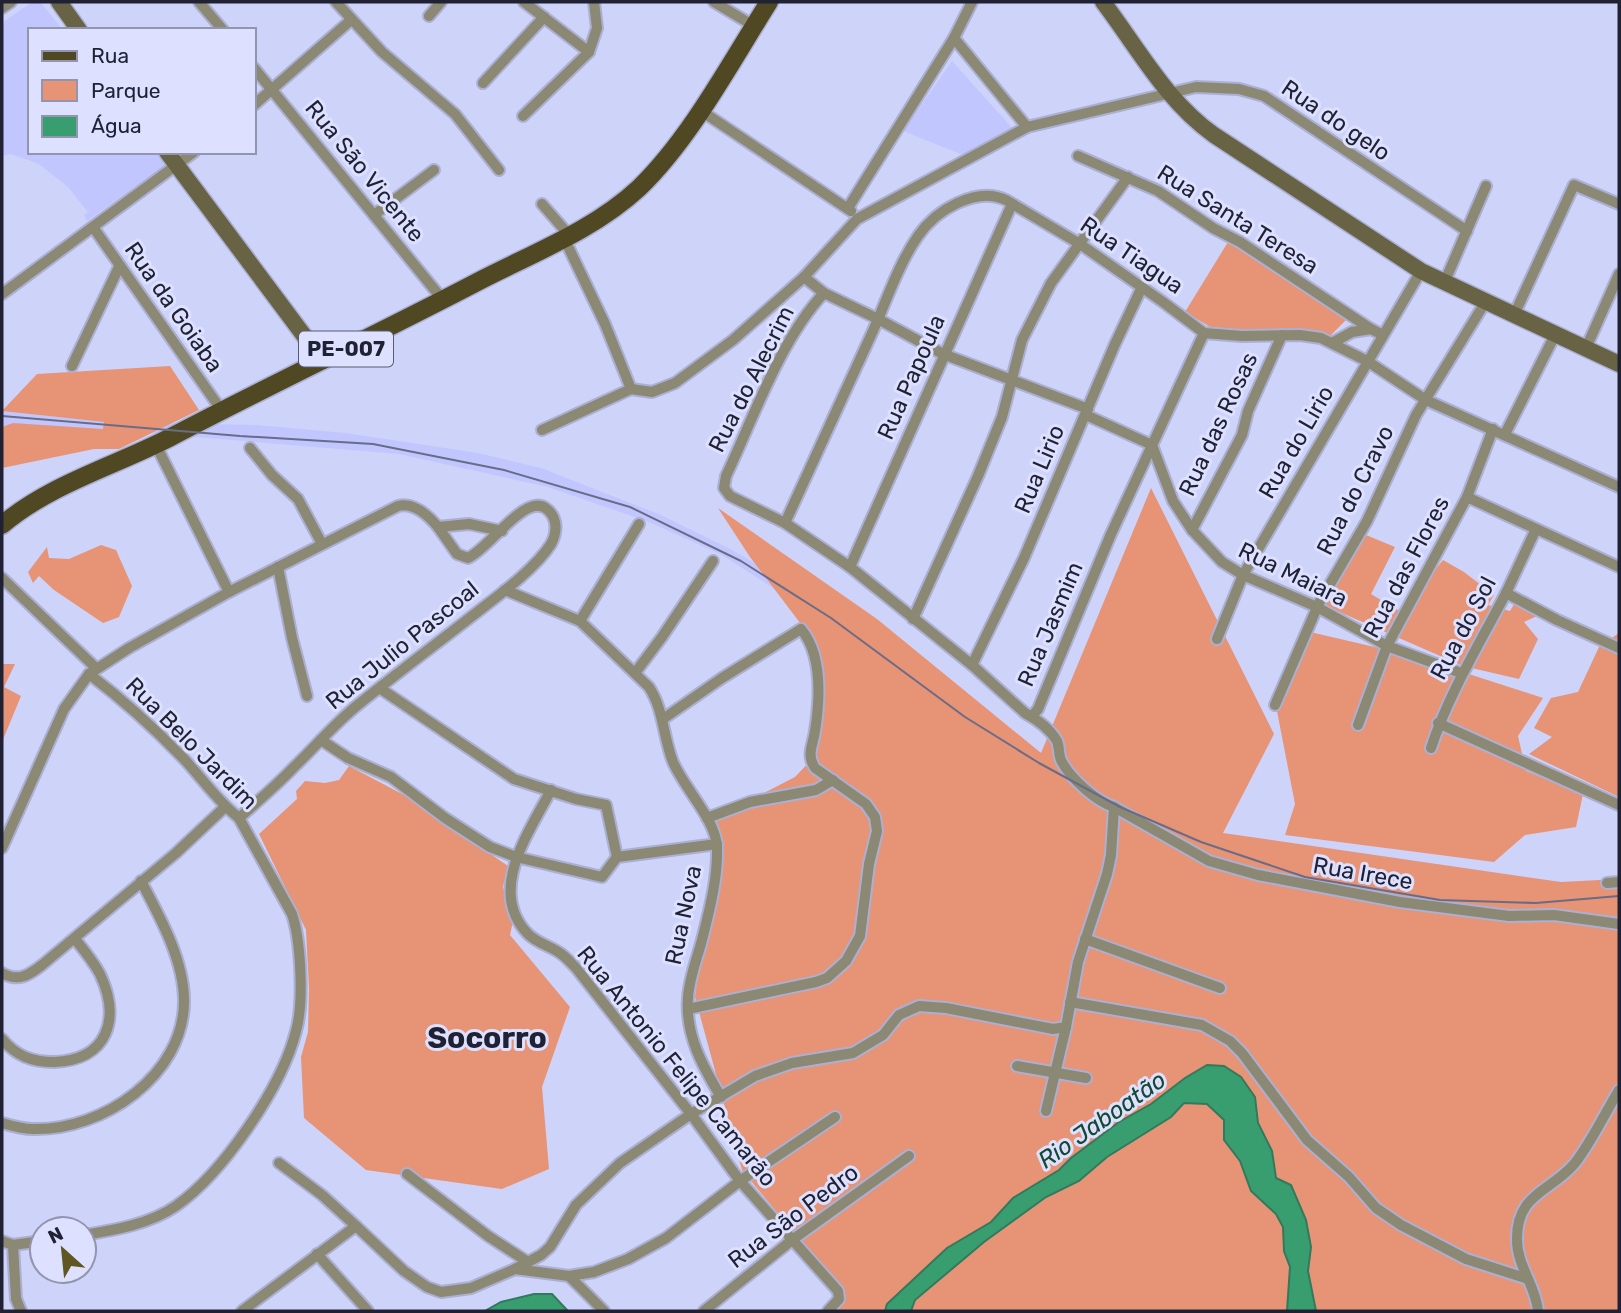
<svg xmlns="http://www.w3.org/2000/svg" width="1621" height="1313" font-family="Rubik,sans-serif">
	<rect width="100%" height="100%" fill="#ced3fa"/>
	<g fill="#c1c7fe">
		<path d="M 32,2 L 40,2 L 63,30 L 30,30 L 30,152 L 163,152 L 170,162 L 87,221 L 84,215 L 88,212 L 68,187 L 39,164 L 11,154 L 2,156 L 2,23 Z"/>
		<path d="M 952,61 L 1013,129 L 963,155 L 903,131 Z"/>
		<path d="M 2,411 L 104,422 L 257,425 L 346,433 L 478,453 L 541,468 L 661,515 L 732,550 L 782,579 L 979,714 L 1076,774 L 1159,817 L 1499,909 L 1111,805 L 722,555 L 649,522 L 548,487 L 399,454 L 135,432 L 2,465 Z"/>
	</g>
	<g fill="#e79376">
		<path d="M 1228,242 L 1346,320 L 1330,336 L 1297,332 L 1212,328 L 1185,312 Z"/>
		<path d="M 170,366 L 199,410 L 119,449 L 94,449 L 2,468 L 2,427 L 13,423 L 103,429 L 104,422 L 2,411 L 37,374 Z"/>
		<path d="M 1151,488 L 1274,734 L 1223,833 L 1561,882 L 1619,879 L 1619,1311 L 826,1311 L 846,1296 L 742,1170 L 695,997 L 717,817 L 795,777 L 814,757 L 813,640 L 750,557 L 718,508 L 877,619 L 1041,753 Z"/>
		<path d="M 1366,535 L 1395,547 L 1371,594 L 1401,612 L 1443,560 L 1464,572 L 1494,595 L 1488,605 L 1510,611 L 1517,599 L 1537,616 L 1524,622 L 1538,639 L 1519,679 L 1463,666 L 1319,603 Z"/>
		<path d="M 101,545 L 116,550 L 132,586 L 119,617 L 103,623 L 54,590 L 39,576 L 33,583 L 28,572 L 47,547 L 49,558 L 69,559 Z"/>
		<path d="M 1306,631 L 1413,656 L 1543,698 L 1518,736 L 1526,771 L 1583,794 L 1576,827 L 1525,835 L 1494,862 L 1285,835 L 1295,804 L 1277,711 Z"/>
		<path d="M 1619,633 L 1619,797 L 1529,754 L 1552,737 L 1534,728 L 1551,698 L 1578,692 L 1599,647 Z"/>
		<path d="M 2,664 L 15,664 L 4,687 L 21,696 L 2,742 Z"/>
		<path d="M 349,766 L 404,795 L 508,866 L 503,887 L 513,921 L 510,935 L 570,1007 L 542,1087 L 549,1169 L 502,1189 L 366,1170 L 304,1118 L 301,1057 L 308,1032 L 309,989 L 306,930 L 259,834 L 297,799 L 296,791 L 305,781 L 325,783 L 339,780 Z"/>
	</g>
	<g fill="#399e6f" stroke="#32795d" stroke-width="2">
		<path d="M 1207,1065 L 1224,1066 L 1241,1077 L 1255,1097 L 1258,1123 L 1272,1151 L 1276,1178 L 1291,1185 L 1306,1220 L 1311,1247 L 1308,1271 L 1316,1311 L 1287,1311 L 1290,1267 L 1284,1251 L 1283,1227 L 1276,1214 L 1251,1191 L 1240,1161 L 1224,1140 L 1224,1120 L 1207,1104 L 1184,1103 L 1171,1117 L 1107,1157 L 1079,1181 L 1046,1197 L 984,1242 L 915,1300 L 911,1311 L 885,1311 L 887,1304 L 947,1248 L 991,1222 L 1013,1198 L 1059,1170 L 1071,1158 L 1119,1122 L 1151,1104 L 1185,1078 Z"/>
		<path d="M 534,1294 L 552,1294 L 568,1311 L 485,1311 L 501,1302 Z"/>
	</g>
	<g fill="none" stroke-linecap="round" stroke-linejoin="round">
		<g stroke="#abb0d2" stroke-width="14">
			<g id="street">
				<path d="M 199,2 L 223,30"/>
				<path d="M 336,2 L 382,52 L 455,114 L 499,170"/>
				<path d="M 524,2 L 589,52"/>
				<path d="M 714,2 L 754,26"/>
				<path d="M 2,8 L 11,2"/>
				<path d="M 429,16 L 441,2"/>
				<path d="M 954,38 L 1027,127"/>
				<path d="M 254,68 L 443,300"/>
				<path d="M 483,83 L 544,17"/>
				<path d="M 254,105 L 351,20"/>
				<path d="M 700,110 L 851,211"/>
				<path d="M 523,116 L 589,52 L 597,28 L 594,2"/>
				<path d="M 1078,156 L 1158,191 L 1213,228 L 1240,242 L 1371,329 L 1383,335"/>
				<path d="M 542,204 L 569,235"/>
				<path d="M 848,208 L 954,38 L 972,2"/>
				<path d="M 374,215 L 434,170"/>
				<path d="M 93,227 L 222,411"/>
				<path d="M 564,238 L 605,324 L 631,389"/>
				<path d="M 804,277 L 824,293 L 878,319 L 943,354 L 1088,409"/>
				<path d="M 1445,281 L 1486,186"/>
				<path d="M 824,293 C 780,340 754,417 726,476 L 724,488 L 730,496 L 785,523 L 850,567 L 972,665 L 1025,713 C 1036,719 1050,729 1057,741 C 1060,748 1058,756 1062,762 C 1071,779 1097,802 1114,807 L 1209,861 L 1258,875 L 1400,902 L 1509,916 L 1554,915 L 1619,924"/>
				<path d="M 2,294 L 194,152"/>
				<path d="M 1514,315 L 1574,185 L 1619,204"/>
				<path d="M 1332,343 L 1352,332 L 1371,329"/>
				<path d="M 1586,348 L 1619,274"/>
				<path d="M 72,366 L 119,267"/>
				<path d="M 631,389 L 652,392 L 675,383 L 733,340 L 804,277 L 857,219 L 1027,127 L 1196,87 L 1239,89 L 1264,96 L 1467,231"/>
				<path d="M 1086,415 L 1152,445 L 1173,501 L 1192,530 L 1222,562 L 1243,575 L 1317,607 L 1387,646 L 1461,673"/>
				<path d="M 542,430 L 631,389"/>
				<path d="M 1505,434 L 1555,335"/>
				<path d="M 156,445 L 229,592"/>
				<path d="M 250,448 L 272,475 L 298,499 L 322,544"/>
				<path d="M 1467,497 L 1619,567"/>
				<path d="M 785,523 C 814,460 843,396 872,333 C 887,300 898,265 918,236 C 936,210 976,186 1006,200 L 1080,244 L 1163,302 L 1204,333 L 1242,336 L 1300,335 L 1321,338 L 1367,361 L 1426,400 L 1619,487"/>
				<path d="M 1192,530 L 1242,435 L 1248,411 L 1282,335"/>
				<path d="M 278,567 L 292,638 L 307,696"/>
				<path d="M 850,567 L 1012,204"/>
				<path d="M 2,578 L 96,668"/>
				<path d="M 505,590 L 580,621 L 649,687 C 664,710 663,737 673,762 C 684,788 716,820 717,847 C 718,877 710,908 703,936 C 698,957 689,977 688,998 C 685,1035 703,1067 721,1097"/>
				<path d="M 1506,593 L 1557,620 L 1619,648"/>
				<path d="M 913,619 L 978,476 L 1002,417 L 1022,340 L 1051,283 L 1128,177"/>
				<path d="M 580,621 L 639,524"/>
				<path d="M 1217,639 L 1243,575 L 1421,271"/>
				<path d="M 972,665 L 1024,558 L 1115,344 L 1142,287"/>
				<path d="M 635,673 L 662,637 L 713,561"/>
				<path d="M 381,689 L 514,779 L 576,799 L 606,805 L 617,857"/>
				<path d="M 1275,705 L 1319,603 L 1367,521 L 1416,415 L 1486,301"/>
				<path d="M 1033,715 L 1038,709 L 1111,534 L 1204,333"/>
				<path d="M 663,719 L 722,678 L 801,629 C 823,655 820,699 815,731 C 813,745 806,755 815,768 L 866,804 L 875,817 L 877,831 L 869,864 L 860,936 L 846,961 L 827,978 L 816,982 L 688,1009"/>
				<path d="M 1438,723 L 1619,805"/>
				<path d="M 1358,725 L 1387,646 L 1467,497 L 1493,429"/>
				<path d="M 321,740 L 348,758 L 391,777 L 445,818 L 490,847 L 516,857 L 602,877 L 617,857 L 717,844"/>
				<path d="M 1431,748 C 1449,693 1479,645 1506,593 C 1516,572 1526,550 1536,529"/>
				<path d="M 551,790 C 530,831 486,891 528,934 C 537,943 550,946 560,953 C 566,957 571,963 576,968 L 691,1114 L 740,1181 L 838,1291 L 839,1299 L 828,1311"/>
				<path d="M 239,818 C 258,801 277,785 294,767 C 316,746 335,723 359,704 C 400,671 443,639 485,606 C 506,590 537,566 551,544 C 557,533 558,519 548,510 C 528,489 490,548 468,558 L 457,554 L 438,527 L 469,524 L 502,531"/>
				<path d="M 707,818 L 750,802 L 816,790 L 833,780"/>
				<path d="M 2,848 L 64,709 L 89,674 L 129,648 L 229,592 L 398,506 C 414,502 428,515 438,527"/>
				<path d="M 1607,883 L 1619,882"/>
				<path d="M 1085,939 L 1220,988"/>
				<path d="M 2,973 C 18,982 28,976 42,965 L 176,853 L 225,807"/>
				<path d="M 1070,1002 L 1202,1025 L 1230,1041 L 1242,1053 L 1307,1140 L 1349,1177 L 1376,1208 L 1401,1225 L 1466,1259 L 1528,1279"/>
				<path d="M 2,1039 C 16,1056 32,1062 54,1062 C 108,1060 121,1019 100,974 C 93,961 84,950 75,939"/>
				<path d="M 1017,1066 L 1086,1078"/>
				<path d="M 1046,1111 L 1066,1027"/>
				<path d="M 2,1123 C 12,1126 22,1129 33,1129 C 103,1131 184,1075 184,1001 C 184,960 160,917 141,881"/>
				<path d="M 279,1163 L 322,1195 L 356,1226"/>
				<path d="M 407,1174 L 488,1236 L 528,1262"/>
				<path d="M 84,1235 C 115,1230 150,1224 176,1206 C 223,1173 282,1087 296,1031 C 304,1003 301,941 292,914 L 239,818 C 217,801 202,778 183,758 C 154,728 122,699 89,674"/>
				<path d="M 2,1241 L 13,1245 L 42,1241"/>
				<path d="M 13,1245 L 16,1299 L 21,1311"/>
				<path d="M 317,1254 L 368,1311"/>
				<path d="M 515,1269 L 541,1255 L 550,1247 L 576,1205 L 620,1163 L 691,1114 L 755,1076 L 792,1063 L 853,1053 L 883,1035 L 899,1015 L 919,1006 L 946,1008 L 1053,1029 L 1066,1027 L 1078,962 L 1107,874 L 1111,855 L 1114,807"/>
				<path d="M 569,1276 L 604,1311"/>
				<path d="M 242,1311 L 356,1226 L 404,1271 L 427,1287 L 441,1292 L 471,1288 L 515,1269 L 569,1276 L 594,1272 L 628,1259 L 666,1238 L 740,1181 L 835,1117"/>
				<path d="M 704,1311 L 792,1240 L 909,1156"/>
				<path d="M 1538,1311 C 1536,1286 1517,1266 1517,1240 C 1516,1193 1551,1192 1575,1163 C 1592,1141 1605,1113 1619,1090"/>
			</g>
		</g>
		<g stroke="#abb0d2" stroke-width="19">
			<g id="secondary">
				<path d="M 59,2 L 79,30"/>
				<path d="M 1103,2 C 1138,48 1166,101 1214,135 L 1421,271 L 1619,364"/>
				<path d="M 167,152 L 323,361"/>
			</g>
		</g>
		<g stroke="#abb0d2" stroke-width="21">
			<path id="primary" d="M 2,525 C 50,484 115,466 171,437 C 274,383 380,333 483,279 C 536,252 595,229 639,188 C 690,139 731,62 769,2"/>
		</g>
		<use href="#street" stroke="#8b8873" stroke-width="10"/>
		<use href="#secondary" stroke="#686344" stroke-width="16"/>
		<use href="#primary" stroke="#4f4822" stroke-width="18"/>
		<path stroke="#696c87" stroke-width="2" d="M 2,416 L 240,436 L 373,444 L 504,470 L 630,507 L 741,561 L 831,618 L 965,717 L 1039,763 L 1120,807 L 1201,842 L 1305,877 L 1440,900 L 1536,903 L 1619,896"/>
	</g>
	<g text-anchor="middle" stroke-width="6" stroke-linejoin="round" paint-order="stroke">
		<rect fill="#dde1ff" stroke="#595b71" stroke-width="2" x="299" y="331.5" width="94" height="35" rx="5"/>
		<g font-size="21" font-weight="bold" fill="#202234">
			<text x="346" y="356">PE-007</text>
		</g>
		<g font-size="23" fill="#202234" stroke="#dde1ff">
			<text transform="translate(1336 120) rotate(34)" y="8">Rua do gelo</text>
			<text transform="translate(365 171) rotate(51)" y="8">Rua São Vicente</text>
			<text transform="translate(1238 219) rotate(32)" y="8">Rua Santa Teresa</text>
			<text transform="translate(1132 255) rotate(34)" y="8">Rua Tiagua</text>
			<text transform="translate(174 307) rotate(55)" y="8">Rua da Goiaba</text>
			<text transform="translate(911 377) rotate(-66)" y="8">Rua Papoula</text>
			<text transform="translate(751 379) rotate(-63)" y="8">Rua do Alecrim</text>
			<text transform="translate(1218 424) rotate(-65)" y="8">Rua das Rosas</text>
			<text transform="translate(1296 442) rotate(-60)" y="8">Rua do Lirio</text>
			<text transform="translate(1039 469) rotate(-67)" y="8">Rua Lirio</text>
			<text transform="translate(1355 490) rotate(-63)" y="8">Rua do Cravo</text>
			<text transform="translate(1406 567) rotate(-62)" y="8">Rua das Flores</text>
			<text transform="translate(1293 574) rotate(26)" y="8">Rua Maiara</text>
			<text transform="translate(1050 624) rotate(-67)" y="8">Rua Jasmim</text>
			<text transform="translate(1463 628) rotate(-62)" y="8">Rua do Sol</text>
			<text transform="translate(402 645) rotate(-39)" y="8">Rua Julio Pascoal</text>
			<text transform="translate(192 743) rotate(45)" y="8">Rua Belo Jardim</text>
			<text transform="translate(1363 873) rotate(10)" y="8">Rua Irece</text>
			<text transform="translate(683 915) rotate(-78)" y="8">Rua Nova</text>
			<text transform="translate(677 1066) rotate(51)" y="8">Rua Antonio Felipe Camarão</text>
			<text transform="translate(793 1216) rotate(-37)" y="8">Rua São Pedro</text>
		</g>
		<g font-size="24" font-style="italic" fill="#124930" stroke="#dde1ff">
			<text transform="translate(1102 1120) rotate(-35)" y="8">Rio Jaboatão</text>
		</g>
		<g font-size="30" font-weight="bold" fill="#202234" stroke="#dde1ff">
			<text x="487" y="1048">Socorro</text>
		</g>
	</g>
	<rect width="1621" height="1313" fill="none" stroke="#202234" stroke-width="7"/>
	<rect x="28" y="28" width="228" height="126" fill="#dde1ff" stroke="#9195ae" stroke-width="2"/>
	<rect x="42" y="51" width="35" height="10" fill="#4f4822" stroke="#9195ae" stroke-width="2"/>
	<text x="91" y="63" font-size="21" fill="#202234">Rua</text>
	<rect x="42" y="80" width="35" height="21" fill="#e79376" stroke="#9195ae" stroke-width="2"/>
	<text x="91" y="98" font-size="21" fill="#202234">Parque</text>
	<rect x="42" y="116" width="35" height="21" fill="#399e6f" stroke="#9195ae" stroke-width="2"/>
	<text x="91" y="133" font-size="21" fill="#202234">Água</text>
	<g transform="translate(63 1250) rotate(333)"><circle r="33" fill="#dde1ff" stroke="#9195ae" stroke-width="2"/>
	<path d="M0-5L12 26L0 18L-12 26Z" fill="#5f5622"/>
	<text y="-10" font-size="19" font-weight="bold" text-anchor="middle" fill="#202234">N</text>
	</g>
</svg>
